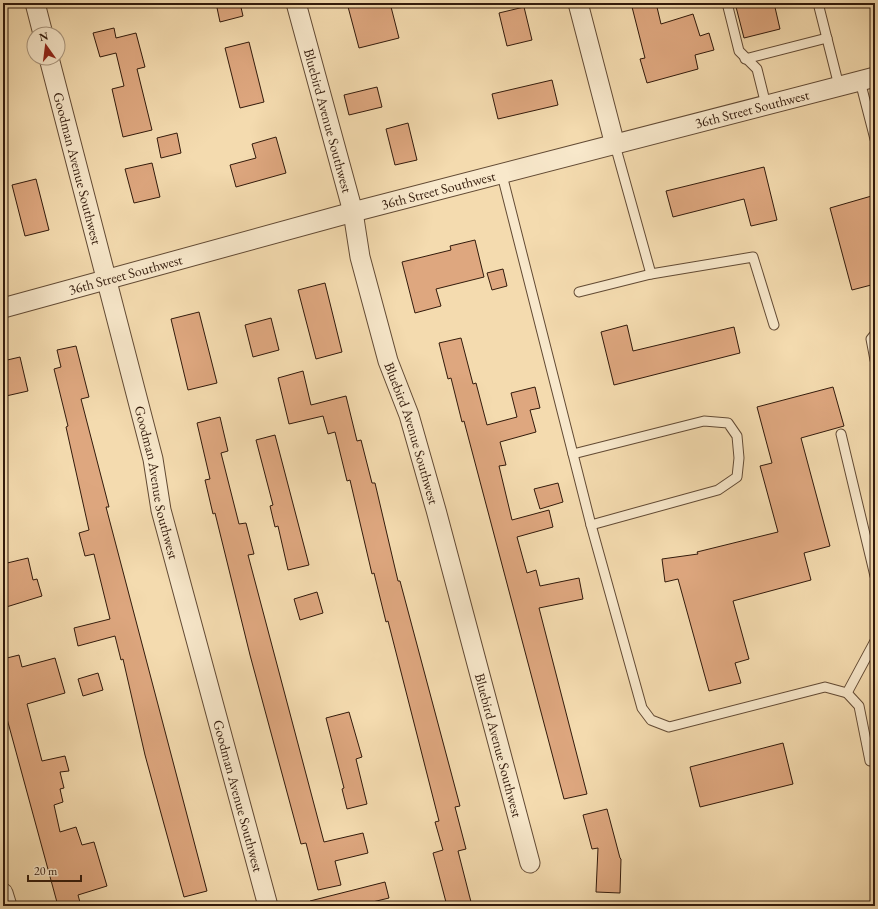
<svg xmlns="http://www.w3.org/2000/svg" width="878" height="909" font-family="'EB Garamond',serif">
	<rect width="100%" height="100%" fill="#f4dbaf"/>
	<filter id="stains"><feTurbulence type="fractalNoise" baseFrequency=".005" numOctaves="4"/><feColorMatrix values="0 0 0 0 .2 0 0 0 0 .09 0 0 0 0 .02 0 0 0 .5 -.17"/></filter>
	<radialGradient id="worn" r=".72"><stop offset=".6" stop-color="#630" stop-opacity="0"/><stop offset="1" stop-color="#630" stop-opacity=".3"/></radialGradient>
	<g fill="#dea77f" stroke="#321a0b">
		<path d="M 216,3 L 240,3 L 243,16 L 220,22 Z"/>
		<path d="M 347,3 L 390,3 L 399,38 L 359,48 Z"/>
		<path d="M 631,3 L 656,3 L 661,24 L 693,14 L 700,36 L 709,33 L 714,50 L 695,55 L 698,69 L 647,83 L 640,59 L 645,58 Z"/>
		<path d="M 735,3 L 774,3 L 780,29 L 744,38 Z"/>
		<path d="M 524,7 L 532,40 L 507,46 L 499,13 Z"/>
		<path d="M 114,28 L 116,38 L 136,33 L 145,67 L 137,69 L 152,130 L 123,137 L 112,89 L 124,86 L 116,53 L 100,57 L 93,33 Z"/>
		<path d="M 249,42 L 264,102 L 240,108 L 225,48 Z"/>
		<path d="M 552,80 L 558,105 L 498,119 L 492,94 Z"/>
		<path d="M 377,87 L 382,107 L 349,115 L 344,95 Z"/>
		<path d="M 408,123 L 417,160 L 395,165 L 386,129 Z"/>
		<path d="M 177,133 L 181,153 L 161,158 L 157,138 Z"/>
		<path d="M 276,137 L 286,173 L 236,187 L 230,165 L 256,158 L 252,144 Z"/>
		<path d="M 152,163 L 160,197 L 134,203 L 125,169 Z"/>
		<path d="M 764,167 L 777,220 L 751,226 L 744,199 L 673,217 L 666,191 Z"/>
		<path d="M 36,179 L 49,230 L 25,236 L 12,185 Z"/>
		<path d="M 875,195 L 875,284 L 852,290 L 830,208 Z"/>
		<path d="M 475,240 L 484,277 L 436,289 L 441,306 L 415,313 L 402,262 L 451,250 L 450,246 Z"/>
		<path d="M 503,269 L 507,286 L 492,290 L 487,273 Z"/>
		<path d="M 325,283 L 342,352 L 316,359 L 298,290 Z"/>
		<path d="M 199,312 L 217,383 L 188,390 L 171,319 Z"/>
		<path d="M 271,318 L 279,350 L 253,357 L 245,325 Z"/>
		<path d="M 627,325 L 633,351 L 734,327 L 740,353 L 614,385 L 601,332 Z"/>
		<path d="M 461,338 L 473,384 L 476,383 L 487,425 L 517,417 L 511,393 L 535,387 L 540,408 L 530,410 L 536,432 L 500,442 L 506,465 L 499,466 L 512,520 L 549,510 L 553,527 L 517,537 L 527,573 L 536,570 L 540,586 L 579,578 L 583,599 L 539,608 L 587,794 L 564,799 L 464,421 L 462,422 L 451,378 L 448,379 L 439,343 Z"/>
		<path d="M 76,346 L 89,397 L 81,399 L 109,507 L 106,507 L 207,891 L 184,897 L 145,755 L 123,659 L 121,660 L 115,636 L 78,646 L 74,628 L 110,619 L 94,554 L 85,556 L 79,533 L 89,530 L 66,427 L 68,426 L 54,369 L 61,367 L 57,350 Z"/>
		<path d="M 20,357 L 28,391 L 6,396 L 3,382 L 3,361 Z"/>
		<path d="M 303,371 L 311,405 L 346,396 L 357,441 L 361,440 L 372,483 L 375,483 L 398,581 L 400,581 L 460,806 L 455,807 L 466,849 L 458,851 L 471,902 L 458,906 L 447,906 L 433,853 L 443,850 L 435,822 L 439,821 L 388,621 L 386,622 L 374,573 L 372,574 L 350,480 L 347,481 L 335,432 L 328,434 L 323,416 L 289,424 L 278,378 Z"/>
		<path d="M 833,387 L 844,426 L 801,438 L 830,546 L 804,553 L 811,580 L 733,601 L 749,659 L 735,663 L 741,683 L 709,691 L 678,579 L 665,582 L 662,559 L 698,554 L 697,552 L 778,532 L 760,466 L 772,463 L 757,407 Z"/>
		<path d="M 220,417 L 228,451 L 221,453 L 239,524 L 246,523 L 254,554 L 248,555 L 324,842 L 363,833 L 368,853 L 335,861 L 341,885 L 318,890 L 306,843 L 301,844 L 250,655 L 215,513 L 213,514 L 205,480 L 210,479 L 197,423 Z"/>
		<path d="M 275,435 L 309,565 L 288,570 L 278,526 L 275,527 L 270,506 L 273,505 L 256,440 Z"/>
		<path d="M 558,483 L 563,502 L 540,509 L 534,489 Z"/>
		<path d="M 28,558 L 33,580 L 37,579 L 42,596 L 3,608 L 3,564 Z"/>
		<path d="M 317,592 L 323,613 L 300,620 L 294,599 Z"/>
		<path d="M 19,655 L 22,667 L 55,658 L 65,693 L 27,704 L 42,761 L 65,756 L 69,771 L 60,772 L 64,788 L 60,789 L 63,802 L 54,805 L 60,832 L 76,827 L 82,845 L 94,842 L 107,886 L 78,895 L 81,906 L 58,906 L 3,704 L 3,659 Z"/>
		<path d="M 98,673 L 103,690 L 83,696 L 78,679 Z"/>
		<path d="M 349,712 L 362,757 L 356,759 L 367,804 L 347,809 L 342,789 L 344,788 L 326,718 Z"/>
		<path d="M 783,743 L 793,784 L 700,807 L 690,767 Z"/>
		<path d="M 607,809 L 620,858 L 621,859 L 620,893 L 596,892 L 598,848 L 592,849 L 583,815 Z"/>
		<path d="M 385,882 L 389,898 L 356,906 L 310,906 L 310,901 Z"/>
	</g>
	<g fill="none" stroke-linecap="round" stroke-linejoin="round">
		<g stroke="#624a34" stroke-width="11">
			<g id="lane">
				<path d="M 727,3 L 739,51 L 757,69 L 766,105"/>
				<path d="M 818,3 L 839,86"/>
				<path d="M 745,59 L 827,38"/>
				<path d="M 860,81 L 875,139"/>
				<path d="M 615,145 L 651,274 L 753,257 L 774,325"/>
				<path d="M 502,175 L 591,525 L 642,708 L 651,720 L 669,727 L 825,687 L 847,693 L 859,706 L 870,761"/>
				<path d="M 579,292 L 651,274"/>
				<path d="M 875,334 L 871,339 L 875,360"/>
				<path d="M 841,434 L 875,576"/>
				<path d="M 573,454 L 704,421 L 728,423 L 737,436 L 739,458 L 737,477 L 718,490 L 591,525"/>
				<path d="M 847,693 L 875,641"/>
			</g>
		</g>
		<g stroke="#624a34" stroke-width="21">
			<g id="street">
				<path d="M 35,3 L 43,34"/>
				<path id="s1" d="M 296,3 L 353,212 L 360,257 L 388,361 L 409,415 L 436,510 L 530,863"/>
				<path d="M 578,3 L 615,145"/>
				<path id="s2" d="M 49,58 L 153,459 L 161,510 L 268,906"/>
				<path id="s3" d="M 3,308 L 353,212 L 875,77"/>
				<path d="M 3,893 L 7,906"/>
			</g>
		</g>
		<use href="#lane" stroke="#f8e8cb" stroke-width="9"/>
		<use href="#street" stroke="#f8e8cb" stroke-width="19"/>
	</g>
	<g text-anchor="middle" stroke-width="3.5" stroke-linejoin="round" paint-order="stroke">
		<g font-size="14" fill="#321a0b" stroke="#f8e8cb">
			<text dy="5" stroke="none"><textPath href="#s3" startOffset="775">36th Street Southwest</textPath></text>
			<text dy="5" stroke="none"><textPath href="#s1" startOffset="122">Bluebird Avenue Southwest</textPath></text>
			<text dy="5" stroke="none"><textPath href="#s2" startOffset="114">Goodman Avenue Southwest</textPath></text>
			<text dy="5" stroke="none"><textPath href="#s3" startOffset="451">36th Street Southwest</textPath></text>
			<text dy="5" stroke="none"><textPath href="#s3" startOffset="127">36th Street Southwest</textPath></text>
			<text dy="5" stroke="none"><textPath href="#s1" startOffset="446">Bluebird Avenue Southwest</textPath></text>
			<text dy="5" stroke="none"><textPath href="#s2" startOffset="438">Goodman Avenue Southwest</textPath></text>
			<text dy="5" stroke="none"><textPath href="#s1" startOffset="770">Bluebird Avenue Southwest</textPath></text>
			<text dy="5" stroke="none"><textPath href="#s2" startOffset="762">Goodman Avenue Southwest</textPath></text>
		</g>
	</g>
	<rect width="878" height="909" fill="none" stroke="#f4dbaf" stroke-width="16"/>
	<rect x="4" y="4" width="870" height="901" fill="none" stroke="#321a0b" stroke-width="2"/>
	<rect x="8" y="8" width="862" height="893" fill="none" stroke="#321a0b"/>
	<g transform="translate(46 46) rotate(346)"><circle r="19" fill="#f8e8cb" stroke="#a9967e"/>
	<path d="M0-3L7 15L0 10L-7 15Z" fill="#8f2418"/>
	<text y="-6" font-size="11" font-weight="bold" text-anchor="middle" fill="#321a0b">N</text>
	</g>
	<path d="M28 875v6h53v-6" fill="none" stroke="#321a0b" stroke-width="2"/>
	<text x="34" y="875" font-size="12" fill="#321a0b" stroke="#f8e8cb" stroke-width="3" paint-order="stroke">20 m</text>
	<rect width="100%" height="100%" filter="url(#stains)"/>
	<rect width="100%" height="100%" fill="url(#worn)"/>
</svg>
